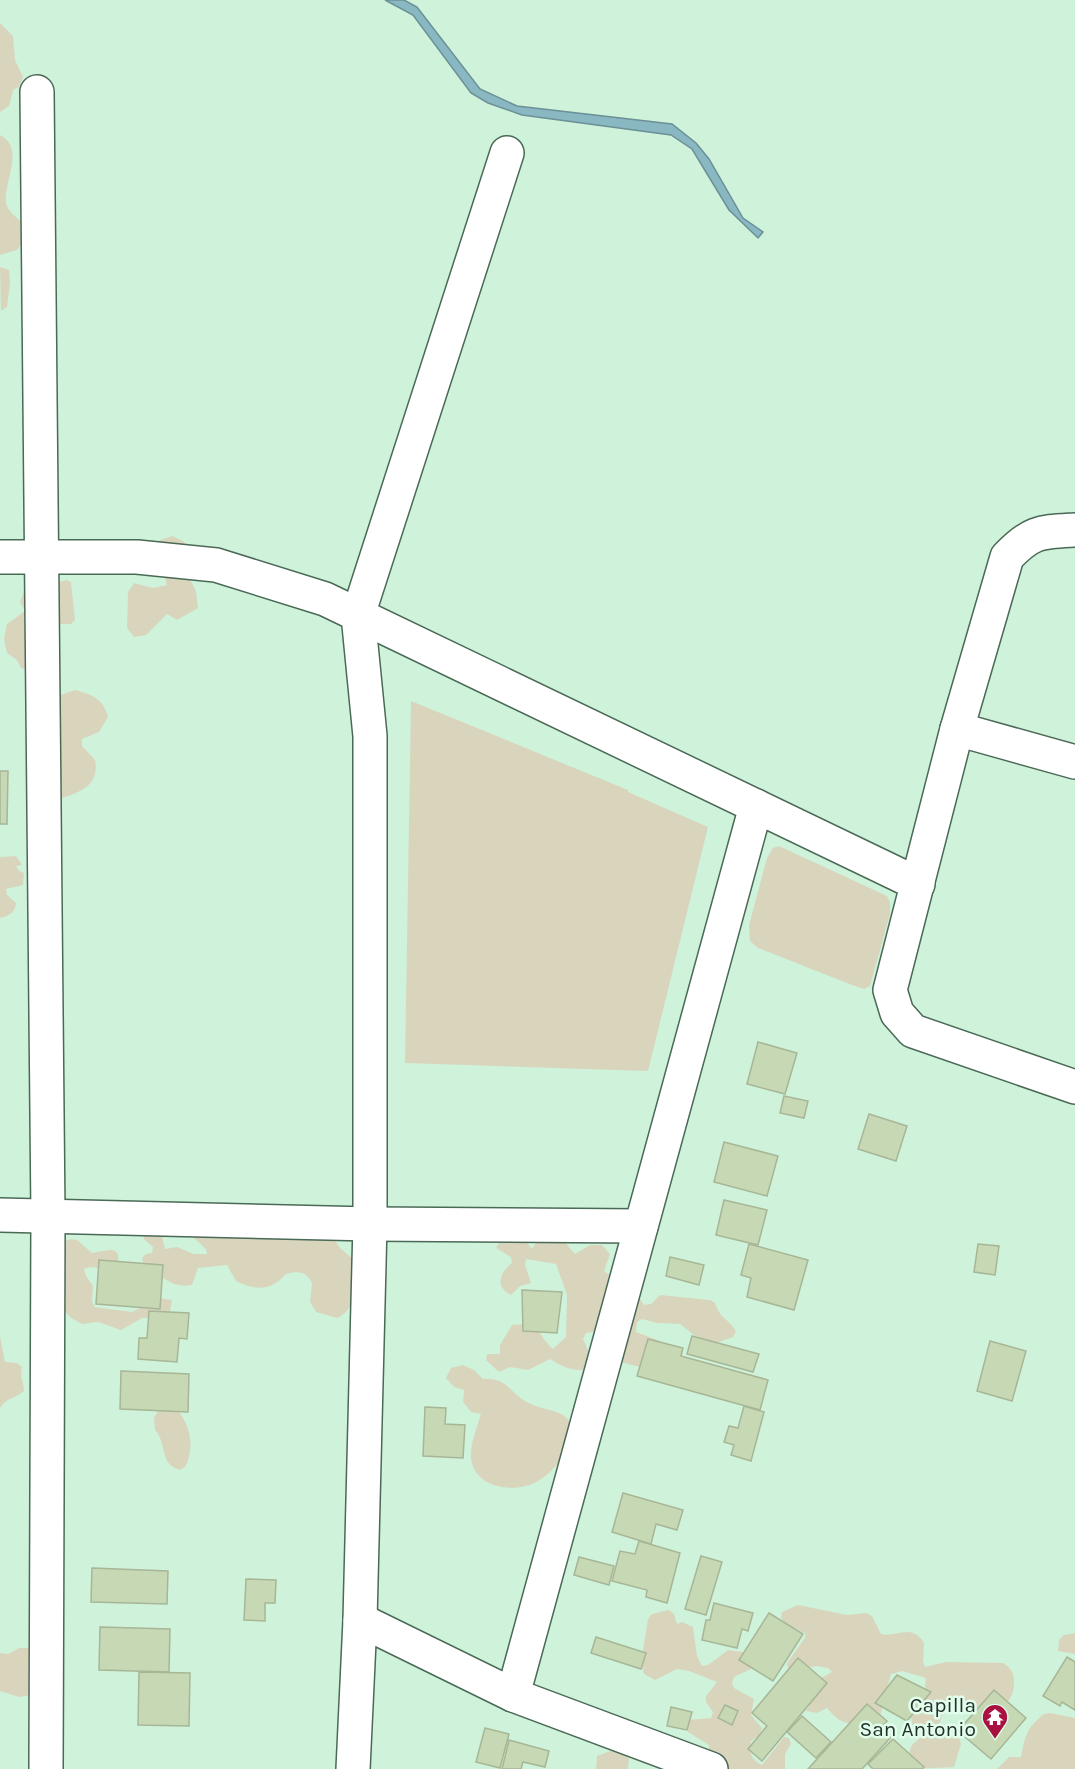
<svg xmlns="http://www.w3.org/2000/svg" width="1075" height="1769" font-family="Karla,sans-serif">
	<rect width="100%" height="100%" fill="#cff2db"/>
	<g fill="#d9d5bd">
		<path d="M 0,23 L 13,36 L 15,60 L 23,77 L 19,87 L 13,90 L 9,106 L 0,112 Z"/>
		<path d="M 0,135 C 27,149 1,185 7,206 C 10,213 17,218 23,223 L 24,240 L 17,250 L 0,255 Z"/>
		<path d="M 0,267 L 9,270 L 10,283 L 7,307 L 1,311 Z"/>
		<path d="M 172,536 L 183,541 L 191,551 L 187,574 L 196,591 L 198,608 L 177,620 L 167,614 L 146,635 L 134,637 L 127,628 L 128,592 L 134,583 L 153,588 L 167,585 L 155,542 Z"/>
		<path d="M 66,580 L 71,582 L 75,620 L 71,624 L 58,624 L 29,671 L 21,668 L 17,660 L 7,653 L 4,639 L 7,624 L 25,611 L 20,602 L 24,592 Z"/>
		<path d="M 75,690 C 91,694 104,699 108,717 L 99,732 L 82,739 L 82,746 L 95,760 C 100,786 79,793 59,799 L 58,738 L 61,735 L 58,696 Z"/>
		<path d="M 411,701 L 628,790 L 628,792 L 708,827 L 648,1071 L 405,1063 Z"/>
		<path d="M 779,846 L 887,896 L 890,902 L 890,914 L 870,986 L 864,989 L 852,985 L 758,948 L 750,941 L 749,925 L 767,858 L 773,848 Z"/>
		<path d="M 16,856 L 22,865 L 16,866 L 19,871 L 24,873 L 23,885 L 6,889 L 7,895 L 16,903 C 15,913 9,916 0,918 L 0,857 Z"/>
		<path d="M 194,1231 L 329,1232 L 340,1248 L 354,1260 C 356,1278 359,1309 337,1318 L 316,1312 L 310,1302 L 312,1283 C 306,1271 298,1271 286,1274 C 271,1291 256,1291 236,1281 L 227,1265 L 198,1268 L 192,1285 C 170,1289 161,1274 144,1265 L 142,1258 L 146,1254 L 152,1253 L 153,1247 L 144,1239 L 144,1234 L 161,1232 L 165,1249 L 177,1247 L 194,1254 L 207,1254 L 206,1249 L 193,1237 Z"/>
		<path d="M 502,1238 L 525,1240 L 532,1249 L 538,1239 L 563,1240 L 575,1254 L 590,1245 L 602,1245 L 610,1254 L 604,1271 L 638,1296 L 644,1305 L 651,1304 L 660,1295 L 710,1300 L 715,1303 C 720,1319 729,1319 736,1331 L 733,1337 L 716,1343 L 710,1342 L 694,1335 L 680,1324 L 657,1323 L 642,1319 L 637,1322 L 636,1332 L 660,1341 L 660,1347 L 640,1367 L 617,1361 L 598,1331 L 586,1333 L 583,1339 L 591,1356 L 589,1368 C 576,1374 561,1366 550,1359 L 528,1370 L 510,1367 L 499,1372 L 486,1360 L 487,1354 L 500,1354 L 500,1345 L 512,1325 C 542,1322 535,1332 553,1349 L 566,1337 L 567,1295 L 556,1264 L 526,1259 L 525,1265 L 531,1283 L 520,1286 L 511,1295 C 495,1287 499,1273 512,1263 L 511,1257 L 496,1248 Z"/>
		<path d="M 71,1239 L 77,1240 L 92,1253 C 103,1252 121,1243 118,1262 L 102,1268 L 90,1267 L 84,1269 L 86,1276 L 93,1286 L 92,1302 L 95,1307 L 132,1312 L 159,1298 L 172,1300 L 170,1312 L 160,1317 L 142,1318 L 121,1330 L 98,1322 L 82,1324 L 71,1318 L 63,1309 L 66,1298 L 63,1293 L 59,1243 Z"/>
		<path d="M 0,1336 L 5,1362 L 17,1363 L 22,1367 C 19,1377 24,1382 24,1391 C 16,1398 6,1398 0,1408 Z"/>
		<path d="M 463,1365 L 474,1370 L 483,1379 C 511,1377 510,1398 536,1406 C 546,1410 563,1411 569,1421 C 573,1429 570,1435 568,1443 C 563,1458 555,1470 541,1479 C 520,1495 474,1490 471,1458 C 470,1444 477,1427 481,1414 L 471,1412 L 463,1402 L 464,1390 L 454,1387 L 446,1378 L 451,1368 Z"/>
		<path d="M 160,1408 L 177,1410 C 191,1425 195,1449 185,1467 L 180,1470 C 159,1465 167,1442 155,1430 L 154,1418 Z"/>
		<path d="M 798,1605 L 847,1615 L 866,1613 L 872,1616 L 881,1634 C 895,1638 912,1622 924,1643 L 923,1661 L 925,1667 L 946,1662 L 1003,1663 C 1011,1668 1014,1673 1014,1682 C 1015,1703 995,1717 975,1714 C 963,1713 955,1706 943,1713 L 939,1725 L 941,1730 L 959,1738 L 961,1744 L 954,1767 L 912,1769 C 906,1744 911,1746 929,1731 L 936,1732 L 934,1727 L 916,1728 L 912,1724 L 910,1706 L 925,1688 L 926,1678 L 902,1671 L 891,1674 L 880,1716 C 855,1723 846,1731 827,1708 L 817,1713 L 806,1711 L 816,1695 L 821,1678 L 832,1672 L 828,1668 L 816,1666 L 793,1672 L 788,1668 L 787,1663 L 805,1638 L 805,1633 L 785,1623 L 781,1618 L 782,1612 Z"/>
		<path d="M 669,1610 L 674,1614 L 677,1624 L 682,1622 L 693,1627 L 697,1656 L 702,1666 L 708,1665 L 728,1650 L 751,1653 L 751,1669 L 734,1677 L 732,1683 L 734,1688 L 754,1699 L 751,1715 L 762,1728 L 761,1734 L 751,1741 C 748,1751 752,1761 762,1765 L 784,1737 L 789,1738 L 791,1744 L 785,1754 L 785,1769 L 666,1769 L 709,1750 L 709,1745 L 688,1732 L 688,1720 L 711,1718 L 713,1712 L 706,1702 L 706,1696 L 717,1682 L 689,1671 L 677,1669 L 655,1680 L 644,1674 L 641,1663 L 648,1619 L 652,1614 Z"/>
		<path d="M 1075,1633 L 1075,1654 L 1058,1651 L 1059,1640 L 1064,1635 Z"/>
		<path d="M 19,1648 L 31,1648 L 31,1695 L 19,1697 L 0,1691 L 0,1653 L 8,1654 Z"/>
		<path d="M 1050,1713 L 1075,1718 L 1075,1769 L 997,1769 L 1009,1757 L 1021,1757 C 1026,1734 1025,1730 1044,1714 Z"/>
		<path d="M 613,1750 L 629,1758 L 628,1769 L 596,1769 L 597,1756 Z"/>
	</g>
	<path fill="#89b8c3" stroke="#6b9095" stroke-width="1.5" d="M 385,0 L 404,0 L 417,7 L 480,89 L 517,106 L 672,124 L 696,143 L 709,159 L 743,218 L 763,232 L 758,238 L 729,210 L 692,149 L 671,135 L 522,115 L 488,103 L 471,93 L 413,15 Z"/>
	<g fill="#c7d8b4" stroke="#a7b696" stroke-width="1.5">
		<path d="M 0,771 L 8,771 L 7,824 L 0,824 Z"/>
		<path d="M 758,1042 L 797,1053 L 785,1094 L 747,1084 Z"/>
		<path d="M 784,1096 L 808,1101 L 804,1118 L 780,1113 Z"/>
		<path d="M 869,1114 L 907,1126 L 896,1161 L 858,1149 Z"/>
		<path d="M 724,1142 L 778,1156 L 767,1196 L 714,1182 Z"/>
		<path d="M 724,1200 L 767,1210 L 758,1245 L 716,1235 Z"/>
		<path d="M 749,1244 L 808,1260 L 794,1310 L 747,1297 L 751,1278 L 741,1275 Z"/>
		<path d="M 978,1244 L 999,1246 L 995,1275 L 974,1272 Z"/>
		<path d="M 670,1257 L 704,1265 L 699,1285 L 666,1276 Z"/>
		<path d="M 99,1260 L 163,1265 L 160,1309 L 96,1304 Z"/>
		<path d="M 522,1290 L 562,1292 L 557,1333 L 523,1331 Z"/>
		<path d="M 149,1311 L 189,1313 L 187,1339 L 179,1338 L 177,1362 L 138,1359 L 139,1338 L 147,1338 Z"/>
		<path d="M 692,1336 L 759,1354 L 753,1372 L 687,1354 Z"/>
		<path d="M 648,1339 L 683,1348 L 681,1356 L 768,1380 L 760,1410 L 637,1376 Z"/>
		<path d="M 990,1341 L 1026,1351 L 1012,1401 L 977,1391 Z"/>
		<path d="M 121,1371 L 189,1374 L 188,1412 L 120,1409 Z"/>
		<path d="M 744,1406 L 764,1412 L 751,1461 L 731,1455 L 734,1445 L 724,1442 L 729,1426 L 738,1428 Z"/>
		<path d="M 425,1407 L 446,1408 L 445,1424 L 465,1425 L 463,1458 L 423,1456 Z"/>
		<path d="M 623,1493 L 683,1510 L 677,1530 L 656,1524 L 651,1544 L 612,1532 Z"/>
		<path d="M 639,1541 L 680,1553 L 667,1603 L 646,1597 L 647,1590 L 612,1581 L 620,1551 L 635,1554 Z"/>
		<path d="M 701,1556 L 722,1562 L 706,1615 L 685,1609 Z"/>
		<path d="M 579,1557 L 614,1566 L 609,1585 L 574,1575 Z"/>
		<path d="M 92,1568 L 168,1571 L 167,1604 L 91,1602 Z"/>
		<path d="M 246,1579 L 276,1580 L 275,1603 L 265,1603 L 265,1621 L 244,1620 Z"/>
		<path d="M 714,1603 L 753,1613 L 748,1631 L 742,1629 L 737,1648 L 702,1640 L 706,1620 L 710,1620 Z"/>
		<path d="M 769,1613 L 803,1634 L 773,1681 L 739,1660 Z"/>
		<path d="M 100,1627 L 170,1629 L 169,1672 L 99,1670 Z"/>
		<path d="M 596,1637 L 646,1653 L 641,1669 L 591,1653 Z"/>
		<path d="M 1067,1657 L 1075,1662 L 1075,1710 L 1062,1702 L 1060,1706 L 1043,1696 Z"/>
		<path d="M 798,1658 L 827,1683 L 762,1761 L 748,1749 L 767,1726 L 752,1713 Z"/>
		<path d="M 139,1672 L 190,1673 L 189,1726 L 138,1725 Z"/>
		<path d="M 897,1675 L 931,1692 L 907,1721 L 875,1703 Z"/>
		<path d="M 994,1690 L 1026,1718 L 991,1759 L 958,1731 Z"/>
		<path d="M 867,1704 L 887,1721 L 881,1728 L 891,1737 L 862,1769 L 808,1769 Z"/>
		<path d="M 725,1705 L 738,1711 L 732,1725 L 718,1718 Z"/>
		<path d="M 671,1707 L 692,1712 L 687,1730 L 667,1726 Z"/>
		<path d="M 802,1716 L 831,1742 L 816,1758 L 787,1732 Z"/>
		<path d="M 485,1728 L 509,1734 L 500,1768 L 476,1762 Z"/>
		<path d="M 893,1739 L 924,1767 L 922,1769 L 873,1769 L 868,1764 Z"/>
		<path d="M 509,1740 L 549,1751 L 545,1767 L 523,1762 L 521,1769 L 502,1769 Z"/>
	</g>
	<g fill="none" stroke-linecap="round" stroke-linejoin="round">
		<g stroke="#4a6956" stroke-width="36">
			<g id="minor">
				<path d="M 37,92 L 48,1216 L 46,1769"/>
				<path d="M 1075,530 C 1040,532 1032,531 1007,557 L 957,729 L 890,990 L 897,1013 L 913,1031 L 1075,1087"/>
				<path d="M 0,557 L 137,557 L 216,565 L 325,599 L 918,884"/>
				<path d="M 957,729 L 1075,762"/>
				<path d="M 0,1215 L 370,1224 L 641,1226"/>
				<path d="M 360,1620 L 370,1224 L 370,736 L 358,615 L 507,153"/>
				<path d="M 513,1695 L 756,806"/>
				<path d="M 353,1769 L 360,1620 L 513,1695 L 711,1769"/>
			</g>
		</g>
		<use href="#minor" stroke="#fff" stroke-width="33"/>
	</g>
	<defs>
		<g id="temple-pin" transform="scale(1.35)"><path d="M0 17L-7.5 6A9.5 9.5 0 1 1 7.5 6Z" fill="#a91240" stroke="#e1fdeb"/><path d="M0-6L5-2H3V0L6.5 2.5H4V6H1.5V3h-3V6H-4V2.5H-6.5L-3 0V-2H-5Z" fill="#fff"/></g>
	</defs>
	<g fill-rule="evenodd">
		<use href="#temple-pin" x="995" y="1717"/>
	</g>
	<g text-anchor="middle" stroke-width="5" stroke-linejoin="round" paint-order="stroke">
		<g font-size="21" fill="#243129" stroke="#e1fdeb" text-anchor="end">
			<text x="976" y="1712">Capilla<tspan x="976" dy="24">San Antonio</tspan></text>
		</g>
	</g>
</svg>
